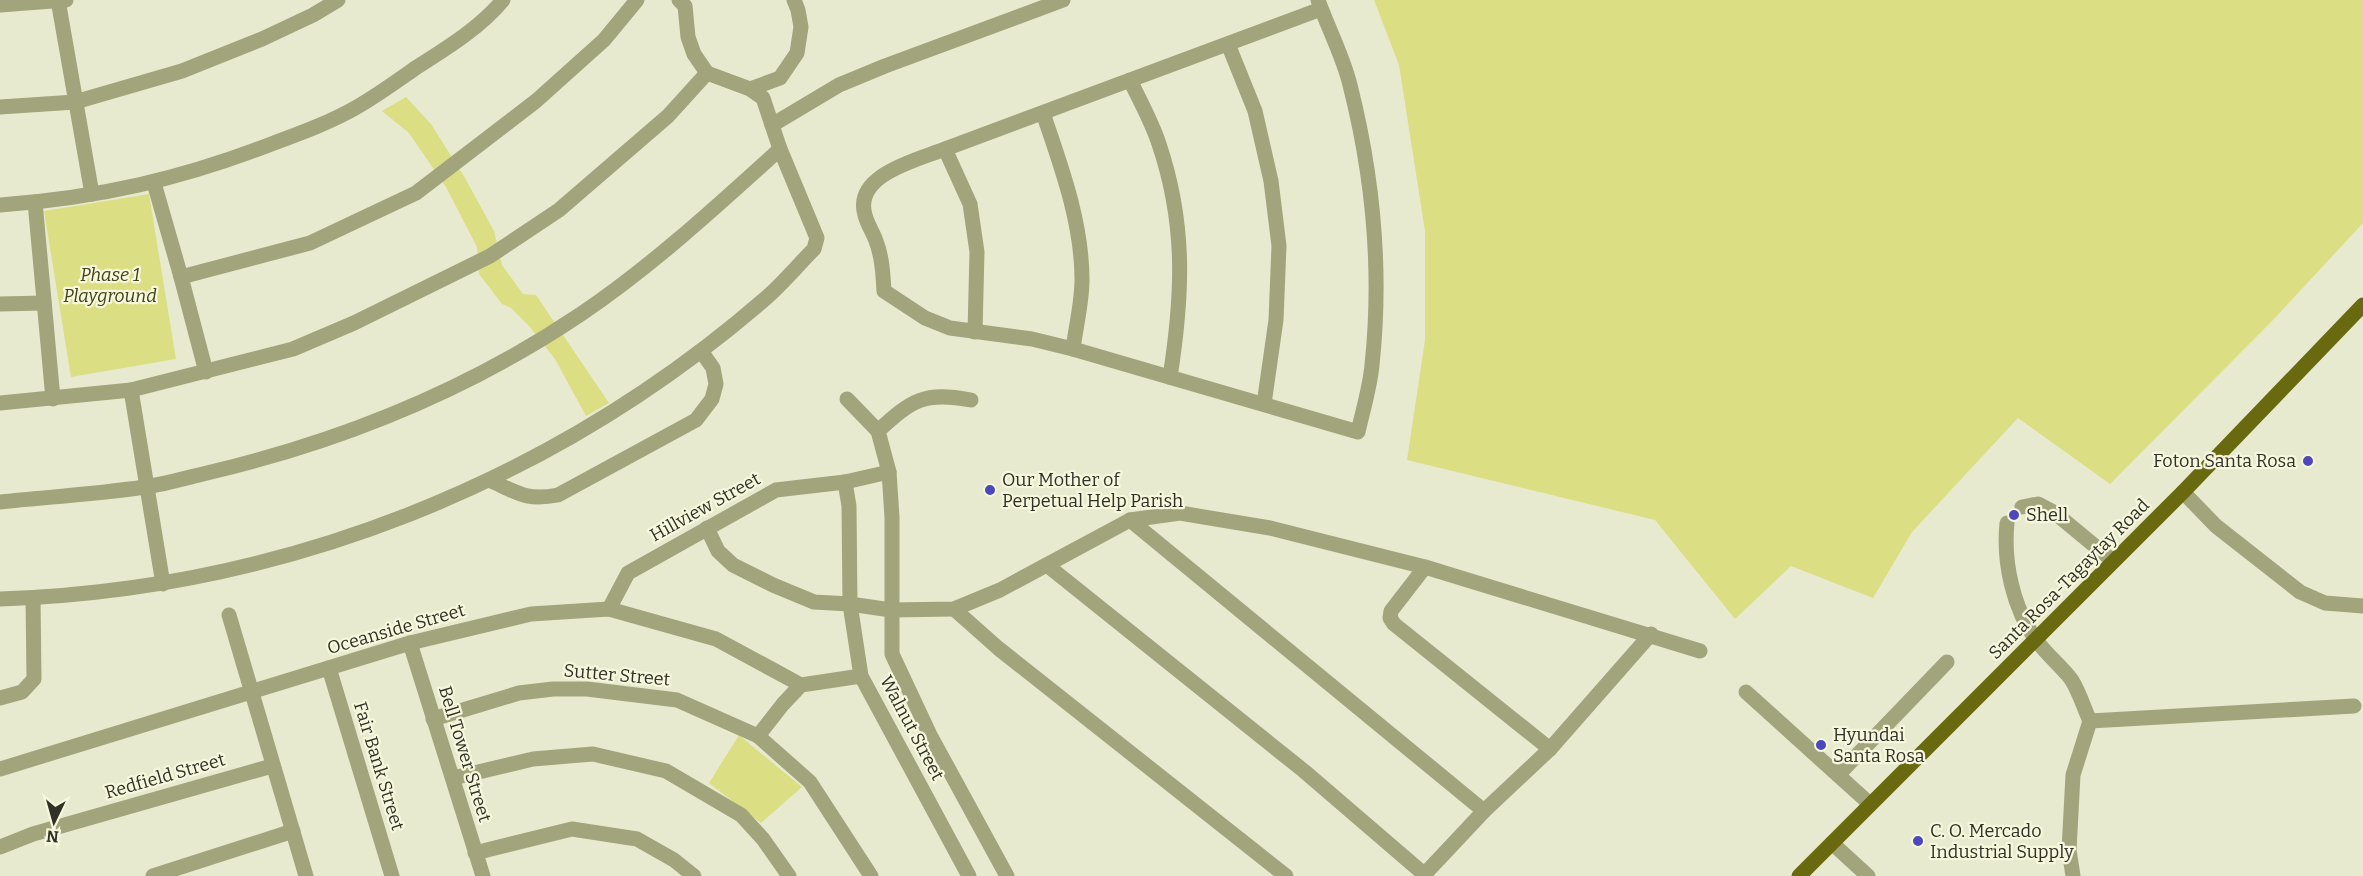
<svg xmlns="http://www.w3.org/2000/svg" width="2363" height="876" font-family="Bitter,serif">
	<rect width="100%" height="100%" fill="#e8eacf"/>
	<g fill="#dbde83">
		<path d="M 1374,0 L 2363,0 L 2363,223 L 2274,319 L 2110,484 L 2018,418 L 1912,532 L 1873,598 L 1791,566 L 1735,619 L 1655,520 L 1407,460 L 1425,340 L 1425,231 L 1399,65 Z"/>
		<path d="M 406,97 L 431,124 L 465,178 L 494,231 L 502,265 L 523,294 L 536,295 L 609,403 L 586,416 L 555,359 L 530,327 L 511,308 L 502,304 L 479,274 L 477,247 L 446,187 L 409,133 L 382,111 Z"/>
		<path d="M 149,194 L 176,359 L 71,377 L 44,211 Z"/>
		<path d="M 739,735 L 802,787 L 761,823 L 709,783 Z"/>
	</g>
	<g fill="none" stroke-linecap="round" stroke-linejoin="round">
		<g stroke="#a2a47c" stroke-width="15">
			<path d="M 58,0 L 92,194"/>
			<path d="M 1318,0 C 1328,28 1343,56 1350,85 C 1373,176 1382,271 1372,365 C 1370,387 1363,410 1358,432 L 1073,349 L 1032,339 L 950,328 L 925,318 L 884,291 C 883,274 882,256 876,241 C 873,232 867,224 865,215 C 853,175 917,160 945,149 L 1321,9"/>
			<path d="M 0,5 L 66,0"/>
			<path d="M 1228,44 L 1255,111 L 1271,181 L 1279,246 L 1276,320 L 1264,404"/>
			<path d="M 1130,80 C 1140,101 1152,122 1159,144 C 1186,224 1183,294 1170,377"/>
			<path d="M 750,89 L 780,78 L 797,53 L 801,27 L 798,10 L 794,0"/>
			<path d="M 0,107 L 75,102 L 182,71 L 262,39 L 313,15 L 338,0"/>
			<path d="M 1043,113 C 1061,166 1082,222 1082,280 C 1082,302 1076,326 1073,349"/>
			<path d="M 772,125 L 839,85 L 885,66 L 1063,0"/>
			<path d="M 945,149 L 970,204 L 977,252 L 975,332"/>
			<path d="M 154,183 L 181,277 L 206,372"/>
			<path d="M 35,202 L 53,399"/>
			<path d="M 0,205 C 98,198 182,179 274,143 C 301,133 331,122 357,107 C 378,95 397,81 417,67 C 447,48 481,27 503,0"/>
			<path d="M 181,277 L 310,243 L 416,193 L 536,101 L 604,40 L 637,0"/>
			<path d="M 0,304 L 44,303"/>
			<path d="M 131,390 L 163,584"/>
			<path d="M 847,399 L 878,431 L 889,472 L 892,517 L 892,654 L 930,735 L 1007,876"/>
			<path d="M 0,403 L 131,390 L 293,349 L 354,323 L 490,256 L 559,210 L 668,116 L 707,73"/>
			<path d="M 878,431 C 912,400 924,391 971,400"/>
			<path d="M 489,480 C 518,493 526,501 558,495 L 696,420 L 712,399 L 716,384 L 713,368 L 701,351"/>
			<path d="M 845,482 L 849,506 L 850,604 L 861,676 L 969,876"/>
			<path d="M 2183,492 L 2216,526 L 2300,592 L 2325,603 L 2363,606"/>
			<path d="M 0,502 C 48,497 97,494 145,487 C 165,484 186,478 207,473 C 339,442 468,390 581,314 C 652,266 716,207 780,149"/>
			<path d="M 2022,507 L 2038,504 L 2055,513 L 2113,561"/>
			<path d="M 1130,520 L 1484,811"/>
			<path d="M 2007,523 C 2003,562 2013,609 2037,641 C 2047,655 2061,666 2071,679 C 2079,691 2084,708 2090,721 L 2073,775 L 2069,850 L 2073,876"/>
			<path d="M 707,528 L 718,551 L 733,565 L 773,585 L 814,602 L 850,604 L 891,610 L 954,609 L 1000,590 L 1130,520 L 1180,513 L 1270,528 L 1425,567 L 1700,651"/>
			<path d="M 1048,566 L 1304,771 L 1425,875"/>
			<path d="M 1425,567 L 1391,611 L 1390,618 L 1394,624 L 1550,749"/>
			<path d="M 0,599 C 282,590 553,483 766,298 C 783,283 798,265 814,249 L 817,238 L 780,149 L 763,98 L 750,89 L 707,73 L 694,54 L 688,37 L 685,6 L 679,0"/>
			<path d="M 609,609 L 628,573 L 776,490 L 845,482 L 889,472"/>
			<path d="M 954,609 L 998,648 L 1286,876"/>
			<path d="M 229,615 L 306,876"/>
			<path d="M 410,643 L 483,876"/>
			<path d="M 329,668 L 392,876"/>
			<path d="M 1746,692 L 1870,804"/>
			<path d="M 0,698 L 22,692 L 34,679 L 33,598"/>
			<path d="M 433,719 L 519,693 L 553,689 L 587,689 L 677,700 L 758,736 L 810,782 L 871,876"/>
			<path d="M 2090,721 L 2354,706"/>
			<path d="M 758,736 L 783,704 L 801,685 L 861,676"/>
			<path d="M 0,769 L 410,643 L 531,614 L 609,609 L 716,639 L 801,685"/>
			<path d="M 1838,775 L 1947,662"/>
			<path d="M 453,778 L 533,759 L 593,754 L 666,771 L 741,815 L 763,839 L 789,876"/>
			<path d="M 1832,843 L 1868,876"/>
			<path d="M 0,847 L 33,834 L 272,766"/>
			<path d="M 475,853 L 572,829 L 637,839 L 674,860 L 694,876"/>
			<path d="M 153,876 L 293,831"/>
			<path d="M 1423,876 L 1484,811 L 1550,749 L 1651,634"/>
		</g>
		<path stroke="#696a10" stroke-width="15" d="M 1799,876 L 2183,492 L 2363,305"/>
	</g>
	<g fill="#4d47bd" stroke="#f6f7dc" stroke-width="2">
		<circle cx="2308" cy="461" r="6"/>
		<circle cx="990" cy="490" r="6"/>
		<circle cx="2014" cy="515" r="6"/>
		<circle cx="1821" cy="745" r="6"/>
		<circle cx="1918" cy="841" r="6"/>
	</g>
	<g text-anchor="middle" stroke-width="4.5" stroke-linejoin="round" paint-order="stroke">
		<g font-size="18" font-style="italic" fill="#404117" stroke="#f6f7dc">
			<text x="110" y="281">Phase 1<tspan x="110" dy="21">Playground</tspan></text>
		</g>
		<g font-size="18" fill="#313127" stroke="#f6f7dc" text-anchor="start">
			<text x="2296" y="467" text-anchor="end">Foton Santa Rosa</text>
			<text x="1002" y="486">Our Mother of<tspan x="1002" dy="21">Perpetual Help Parish</tspan></text>
			<text x="2026" y="521">Shell</text>
			<text x="1833" y="741">Hyundai<tspan x="1833" dy="21">Santa Rosa</tspan></text>
			<text x="1930" y="837">C. O. Mercado<tspan x="1930" dy="21">Industrial Supply</tspan></text>
		</g>
		<g font-size="18" fill="#313127" stroke="#f6f7dc">
			<text transform="translate(705 507) rotate(-29)" y="6">Hillview Street</text>
			<text transform="translate(2069 579) rotate(-45)" y="6">Santa Rosa-Tagaytay Road</text>
			<text transform="translate(396 629) rotate(-16)" y="6">Oceanside Street</text>
			<text transform="translate(617 675) rotate(5)" y="6">Sutter Street</text>
			<text transform="translate(912 728) rotate(62)" y="6">Walnut Street</text>
			<text transform="translate(465 754) rotate(73)" y="6">Bell Tower Street</text>
			<text transform="translate(379 766) rotate(73)" y="6">Fair Bank Street</text>
			<text transform="translate(165 776) rotate(-16)" y="6">Redfield Street</text>
		</g>
	</g>
	<g transform="translate(54 822) rotate(185)" stroke="#f6f7dc" stroke-width="4.5" paint-order="stroke">
	<path d="M0-4.5L10 22L0 15L-10 22Z" fill="#313127"/>
	<text y="-9" font-size="16" font-weight="bold" text-anchor="middle" fill="#313127">N</text>
	</g>
</svg>
